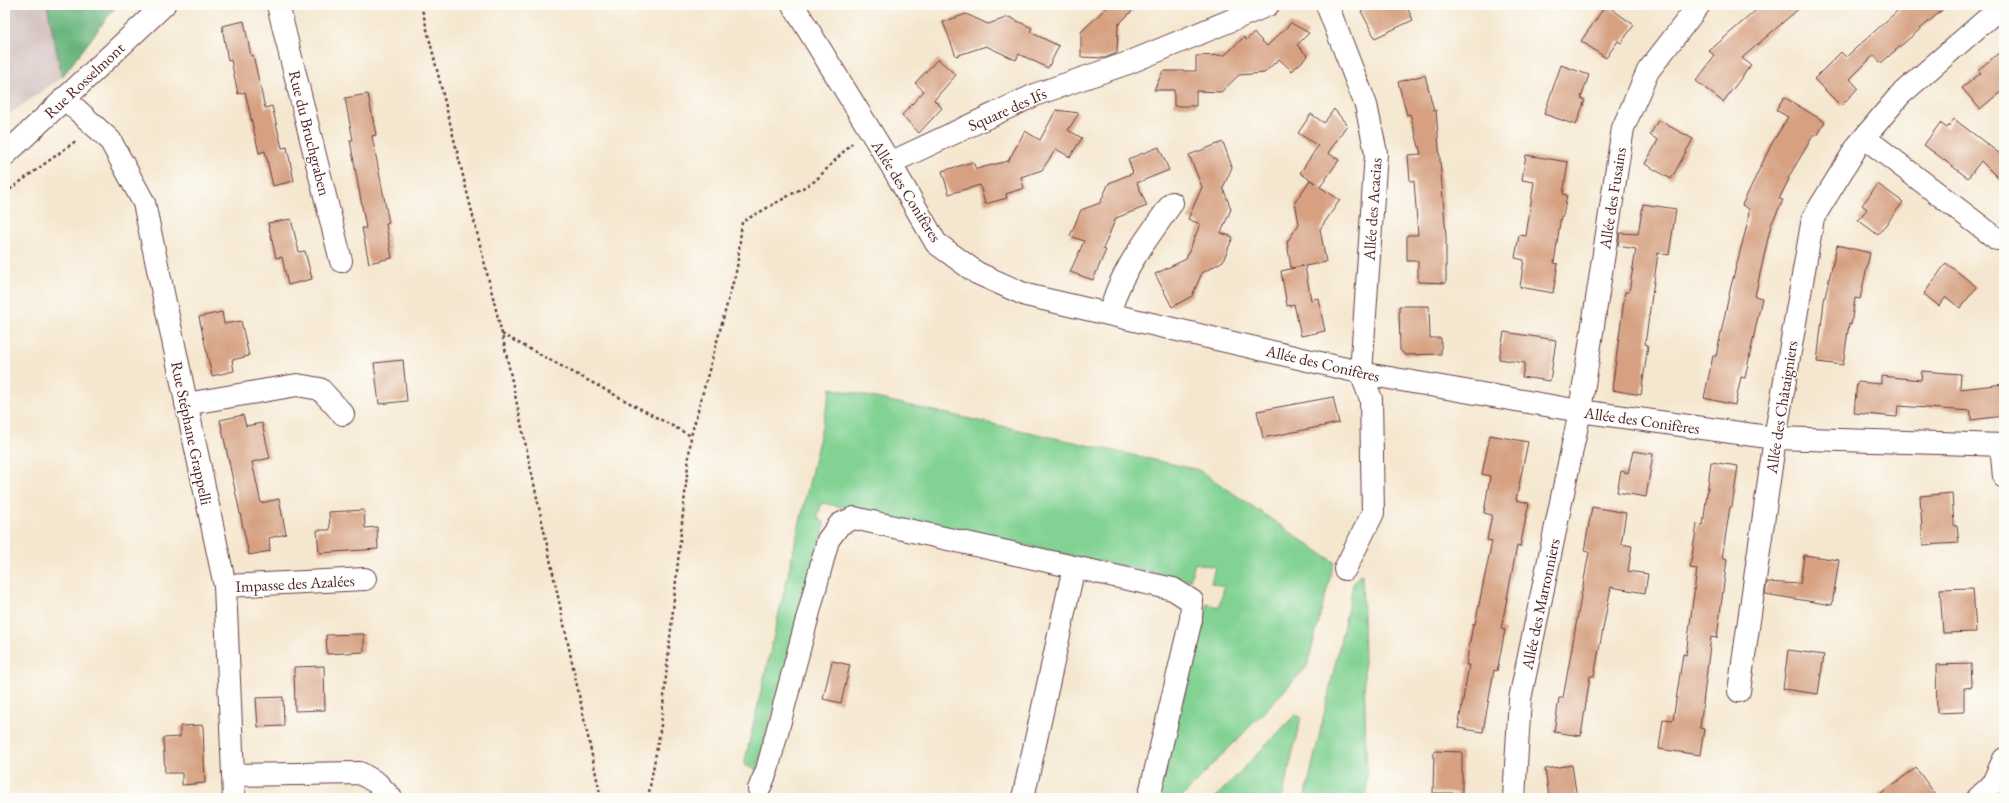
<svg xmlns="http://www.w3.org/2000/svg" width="2009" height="803" font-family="'EB Garamond',serif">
	<rect width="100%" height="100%" fill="#fdfcf7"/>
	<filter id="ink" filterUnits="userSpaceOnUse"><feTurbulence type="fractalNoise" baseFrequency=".025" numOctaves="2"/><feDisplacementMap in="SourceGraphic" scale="8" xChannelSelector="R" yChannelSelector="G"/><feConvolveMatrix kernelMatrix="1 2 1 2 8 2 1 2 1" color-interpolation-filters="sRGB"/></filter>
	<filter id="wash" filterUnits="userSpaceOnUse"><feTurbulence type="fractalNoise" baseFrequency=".012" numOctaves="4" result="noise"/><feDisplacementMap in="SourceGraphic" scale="16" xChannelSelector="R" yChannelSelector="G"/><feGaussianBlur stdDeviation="0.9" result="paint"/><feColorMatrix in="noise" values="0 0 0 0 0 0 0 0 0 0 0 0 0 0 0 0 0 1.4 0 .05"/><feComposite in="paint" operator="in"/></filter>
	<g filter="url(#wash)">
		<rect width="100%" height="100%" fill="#f5e7cf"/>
		<path fill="#d1bfbe" d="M 5,5 L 47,5 L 62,77 L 5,117 Z"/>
		<g fill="#81d293" stroke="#66785f">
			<path d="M 831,388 L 1199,470 L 1334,562 L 1307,667 L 1181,798 L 1159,798 L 1207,604 L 1219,607 L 1224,587 L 1211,583 L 1215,567 L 1195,563 L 1190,580 L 822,503 L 817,517 L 824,522 L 823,533 L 757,770 L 744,765 Z"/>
			<path d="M 1362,573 L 1367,798 L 1305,798 L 1354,581 Z"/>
			<path d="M 1295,715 L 1301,717 L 1282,798 L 1215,798 Z"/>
		</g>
		<path fill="#68b47d" stroke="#596a54" d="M 47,5 L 117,5 L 62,77 Z"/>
		<g id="blocks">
			<g fill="#d6a081">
				<path d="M 1109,5 L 1138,5 L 1118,25 L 1117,53 L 1105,58 L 1081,57 L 1081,32 Z"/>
				<path d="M 1374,5 L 1406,5 L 1413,20 L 1375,38 L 1361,11 Z"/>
				<path d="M 1606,5 L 1634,25 L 1621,43 L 1618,41 L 1606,58 L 1581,41 Z"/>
				<path d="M 1762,5 L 1803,5 L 1742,58 L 1751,65 L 1723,102 L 1696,81 L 1715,56 L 1709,51 Z"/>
				<path d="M 1904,5 L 1948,5 L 1881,63 L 1874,55 L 1850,79 L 1858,88 L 1841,106 L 1814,79 L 1841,52 L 1846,57 Z"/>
				<path d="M 966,14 L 988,24 L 1009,17 L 1032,28 L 1030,32 L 1059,46 L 1048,68 L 1019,54 L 1016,60 L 986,46 L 956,56 L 943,22 Z"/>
				<path d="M 244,21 L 251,56 L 253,55 L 265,108 L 272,106 L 282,148 L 287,147 L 294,181 L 273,186 L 265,151 L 259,153 L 245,92 L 238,94 L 231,60 L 228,61 L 222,26 Z"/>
				<path d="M 1291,23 L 1309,33 L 1297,45 L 1308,56 L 1292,71 L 1279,59 L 1264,73 L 1239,75 L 1221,92 L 1196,91 L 1196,106 L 1174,106 L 1174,90 L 1154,90 L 1163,71 L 1196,71 L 1196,56 L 1225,55 L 1244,37 L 1246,40 L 1254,33 L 1267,46 Z"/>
				<path d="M 2004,49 L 2004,89 L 1980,109 L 1962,88 L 1981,73 L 1978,70 Z"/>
				<path d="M 938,59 L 956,75 L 934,100 L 942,108 L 919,133 L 902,115 L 924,91 L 915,83 Z"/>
				<path d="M 1561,65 L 1589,75 L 1581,98 L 1585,100 L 1576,125 L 1544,114 Z"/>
				<path d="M 1425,75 L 1434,111 L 1436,110 L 1446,236 L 1446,283 L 1418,282 L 1418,261 L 1407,261 L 1407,235 L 1418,235 L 1414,181 L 1410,181 L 1408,155 L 1421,154 L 1410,114 L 1407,115 L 1398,82 Z"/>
				<path d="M 368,94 L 376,135 L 372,136 L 389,223 L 386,224 L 392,258 L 369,263 L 362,228 L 366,228 L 350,140 L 353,140 L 345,98 Z"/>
				<path d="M 1784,97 L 1825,122 L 1817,136 L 1814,134 L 1788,178 L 1789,179 L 1779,199 L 1783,200 L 1771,225 L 1755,296 L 1762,298 L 1745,378 L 1741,377 L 1735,405 L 1704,398 L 1713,356 L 1716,356 L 1731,286 L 1748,221 L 1749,209 L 1742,205 L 1772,143 L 1788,117 L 1776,110 Z"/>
				<path d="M 1334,109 L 1347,125 L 1328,153 L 1339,160 L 1320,187 L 1340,200 L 1320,229 L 1326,262 L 1305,266 L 1311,300 L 1318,298 L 1325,331 L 1301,336 L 1294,304 L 1287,306 L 1281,271 L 1303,266 L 1291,268 L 1287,242 L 1299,224 L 1295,202 L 1310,180 L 1315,183 L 1300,173 L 1318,146 L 1298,133 L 1311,114 L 1324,123 Z"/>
				<path d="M 1056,110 L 1079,113 L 1068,130 L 1082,138 L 1070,157 L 1056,149 L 1042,170 L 1021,177 L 1024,188 L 1006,194 L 1007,198 L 985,204 L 980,185 L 949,194 L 942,171 L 973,162 L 976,169 L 1008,161 L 1025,131 L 1040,140 Z"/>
				<path d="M 1954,119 L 2004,157 L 2004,184 L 1981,161 L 1968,178 L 1924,145 L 1940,123 L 1947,128 Z"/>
				<path d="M 1658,120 L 1693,139 L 1671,179 L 1645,164 L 1658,140 L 1650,135 Z"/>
				<path d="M 1223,142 L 1232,167 L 1223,188 L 1231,209 L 1221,233 L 1233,237 L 1223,261 L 1202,273 L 1192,296 L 1172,307 L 1155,274 L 1186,259 L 1200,224 L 1188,219 L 1202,187 L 1189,155 Z"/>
				<path d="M 1159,147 L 1169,170 L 1137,183 L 1147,206 L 1116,218 L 1103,249 L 1106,250 L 1093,280 L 1070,272 L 1084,241 L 1070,236 L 1081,210 L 1100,203 L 1109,183 L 1133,173 L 1128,159 Z"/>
				<path d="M 1526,155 L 1568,162 L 1563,194 L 1567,195 L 1563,216 L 1561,216 L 1554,263 L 1558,264 L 1553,293 L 1520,287 L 1524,260 L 1515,258 L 1519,235 L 1526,236 L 1534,182 L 1522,180 Z"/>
				<path d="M 1878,184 L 1903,202 L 1878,235 L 1858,220 L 1867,209 L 1862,205 Z"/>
				<path d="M 1643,204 L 1676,209 L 1669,255 L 1658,253 L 1645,344 L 1648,345 L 1641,395 L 1612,390 L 1625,292 L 1629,292 L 1636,249 L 1618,246 L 1620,233 L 1638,234 Z"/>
				<path d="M 291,219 L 299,252 L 305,251 L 312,279 L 288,285 L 282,257 L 276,258 L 268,223 Z"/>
				<path d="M 1837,245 L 1870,253 L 1860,299 L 1855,298 L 1851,325 L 1849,324 L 1843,365 L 1817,362 L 1824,301 Z"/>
				<path d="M 1946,263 L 1977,287 L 1960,308 L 1946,297 L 1939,306 L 1924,294 Z"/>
				<path d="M 1399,306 L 1429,306 L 1430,338 L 1441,338 L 1441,354 L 1405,355 L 1400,350 Z"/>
				<path d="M 222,312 L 224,324 L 241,321 L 249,356 L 232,360 L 234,371 L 212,376 L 199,317 Z"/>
				<path d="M 1504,332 L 1556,340 L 1550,381 L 1522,377 L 1525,363 L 1499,359 Z"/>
				<path d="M 403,360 L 407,401 L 379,404 L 374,363 Z"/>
				<path d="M 1922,371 L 1961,374 L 1960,389 L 2004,384 L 2004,416 L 1971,420 L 1971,411 L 1898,406 L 1897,417 L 1854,413 L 1857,382 L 1881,384 L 1881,376 L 1921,380 Z"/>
				<path d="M 1333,397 L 1339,423 L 1263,438 L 1257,411 Z"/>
				<path d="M 243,415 L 246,426 L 262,423 L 270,458 L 252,462 L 261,503 L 279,499 L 286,534 L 269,538 L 270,551 L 249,555 L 220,420 Z"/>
				<path d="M 1490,435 L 1528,442 L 1516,500 L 1529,503 L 1520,547 L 1517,546 L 1501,629 L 1505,630 L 1497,671 L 1494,670 L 1483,732 L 1458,728 L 1469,665 L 1466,665 L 1473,624 L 1475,624 L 1492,541 L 1487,540 L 1492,515 L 1484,513 L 1490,476 L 1482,474 Z"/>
				<path d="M 1633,451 L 1653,454 L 1646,497 L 1617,492 L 1621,471 L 1628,473 Z"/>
				<path d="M 1711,462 L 1738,466 L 1732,507 L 1730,507 L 1722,558 L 1727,559 L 1717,638 L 1711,637 L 1700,728 L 1704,729 L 1700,755 L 1659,749 L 1663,719 L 1673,720 L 1683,654 L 1686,655 L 1697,569 L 1690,568 L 1697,524 L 1703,525 Z"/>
				<path d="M 1952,493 L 1954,526 L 1957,526 L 1959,543 L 1923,545 L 1920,496 Z"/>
				<path d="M 1592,507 L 1626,513 L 1621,544 L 1632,546 L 1628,571 L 1648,574 L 1645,593 L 1611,587 L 1594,676 L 1590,676 L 1581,736 L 1554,732 L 1559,698 L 1563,698 L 1589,552 L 1584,551 Z"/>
				<path d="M 364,510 L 365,528 L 377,527 L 378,549 L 319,553 L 317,530 L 330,530 L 329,512 Z"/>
				<path d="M 1804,555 L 1839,560 L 1832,605 L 1765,594 L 1767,582 L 1800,584 Z"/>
				<path d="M 1973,588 L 1976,632 L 1943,633 L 1940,589 Z"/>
				<path d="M 364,634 L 364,652 L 327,654 L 326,635 Z"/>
				<path d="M 1788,650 L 1824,655 L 1818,694 L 1783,689 Z"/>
				<path d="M 832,661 L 850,665 L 841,703 L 823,699 Z"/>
				<path d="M 1971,664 L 1972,687 L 1964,688 L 1964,712 L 1937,713 L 1936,665 Z"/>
				<path d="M 324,666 L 325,710 L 295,711 L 294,667 Z"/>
				<path d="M 283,697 L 284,726 L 258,727 L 256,698 Z"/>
				<path d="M 203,725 L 205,783 L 182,785 L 182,773 L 165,773 L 163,738 L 180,737 L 180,726 Z"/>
				<path d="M 1434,751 L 1462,752 L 1462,793 L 1433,793 Z"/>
				<path d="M 1572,765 L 1577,798 L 1549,798 L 1545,769 Z"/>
				<path d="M 1916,768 L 1938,798 L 1874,798 Z"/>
			</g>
		</g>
	</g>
	<g filter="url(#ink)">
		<use href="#blocks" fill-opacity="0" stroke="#643d44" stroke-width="1"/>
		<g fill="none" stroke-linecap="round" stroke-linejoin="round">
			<g stroke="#643d44" stroke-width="24">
				<g id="minor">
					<path d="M 278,5 L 341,261"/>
					<path d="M 793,5 L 890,163 L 936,243 L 977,273 L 1026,295 L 1372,375 L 1580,411 L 1775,438 L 2004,445"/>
					<path d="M 1327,5 L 1366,105 L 1376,153 L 1361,373 L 1371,399 L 1373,513 L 1345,569"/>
					<path d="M 64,98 L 110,140 L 144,203 L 225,586 L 234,798"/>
					<path d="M 1865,138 L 1997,239"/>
					<path d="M 5,155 L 164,5"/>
					<path d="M 890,163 L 1037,94 L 1128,63 L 1268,5"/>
					<path d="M 1110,314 C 1117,275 1150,235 1172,203"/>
					<path d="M 186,404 L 297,385 L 320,389 L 343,414"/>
					<path d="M 2001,445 L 2004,477"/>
					<path d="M 225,586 L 365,579"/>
					<path d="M 1739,691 L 1775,438 L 1813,218 L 1858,145 L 1900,95 L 2003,5"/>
					<path d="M 234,775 L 360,773 L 377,783 L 391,798"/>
					<path d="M 759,789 L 767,770 L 828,540 L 840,524 L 854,518 L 1173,589 L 1192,601 L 1191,619 L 1149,798"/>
					<path d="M 1023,798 L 1074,567"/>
					<path d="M 1514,798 L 1520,699 L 1580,411 L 1623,128 L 1648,71 L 1699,5"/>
					<path d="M 1978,798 L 1992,785 L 2004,759"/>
				</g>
			</g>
			<g stroke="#643d44" stroke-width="2.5" stroke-dasharray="3 3" stroke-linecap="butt">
				<path d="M 388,5 L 396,5"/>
				<path d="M 421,5 L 502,334 L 601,798"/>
				<path d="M 5,193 L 77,140"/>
				<path d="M 502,334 L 691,436"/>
				<path d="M 648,798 L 661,725 L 691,436 L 737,268 L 742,222 L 815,181 L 852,143"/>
			</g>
			<use href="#minor" stroke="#fff" stroke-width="22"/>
		</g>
	</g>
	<g text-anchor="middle" stroke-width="3" stroke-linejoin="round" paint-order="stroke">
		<g font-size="16" fill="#4a1f2b" stroke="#fdfcf7">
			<text transform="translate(84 80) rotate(-43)" y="6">Rue Rosselmont</text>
			<text transform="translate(1007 109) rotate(-24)" y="6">Square des Ifs</text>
			<text transform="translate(310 133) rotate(76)" y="6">Rue du Bruchgraben</text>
			<text transform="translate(907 191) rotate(58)" y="6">Allée des Conifères</text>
			<text transform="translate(1612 198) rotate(-81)" y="6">Allée des Fusains</text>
			<text transform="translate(1372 209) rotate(-86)" y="6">Allée des Acacias</text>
			<text transform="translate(1323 363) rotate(13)" y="6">Allée des Conifères</text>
			<text transform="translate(1781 407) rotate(-81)" y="6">Allée des Châtaigniers</text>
			<text transform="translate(1642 420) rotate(8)" y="6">Allée des Conifères</text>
			<text transform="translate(192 433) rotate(78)" y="6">Rue Stéphane Grappelli</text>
			<text transform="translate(295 583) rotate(-3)" y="6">Impasse des Azalées</text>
			<text transform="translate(1540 604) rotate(-78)" y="6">Allée des Marronniers</text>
		</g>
	</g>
	<rect width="2009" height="803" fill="none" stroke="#fdfcf7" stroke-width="20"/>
</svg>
